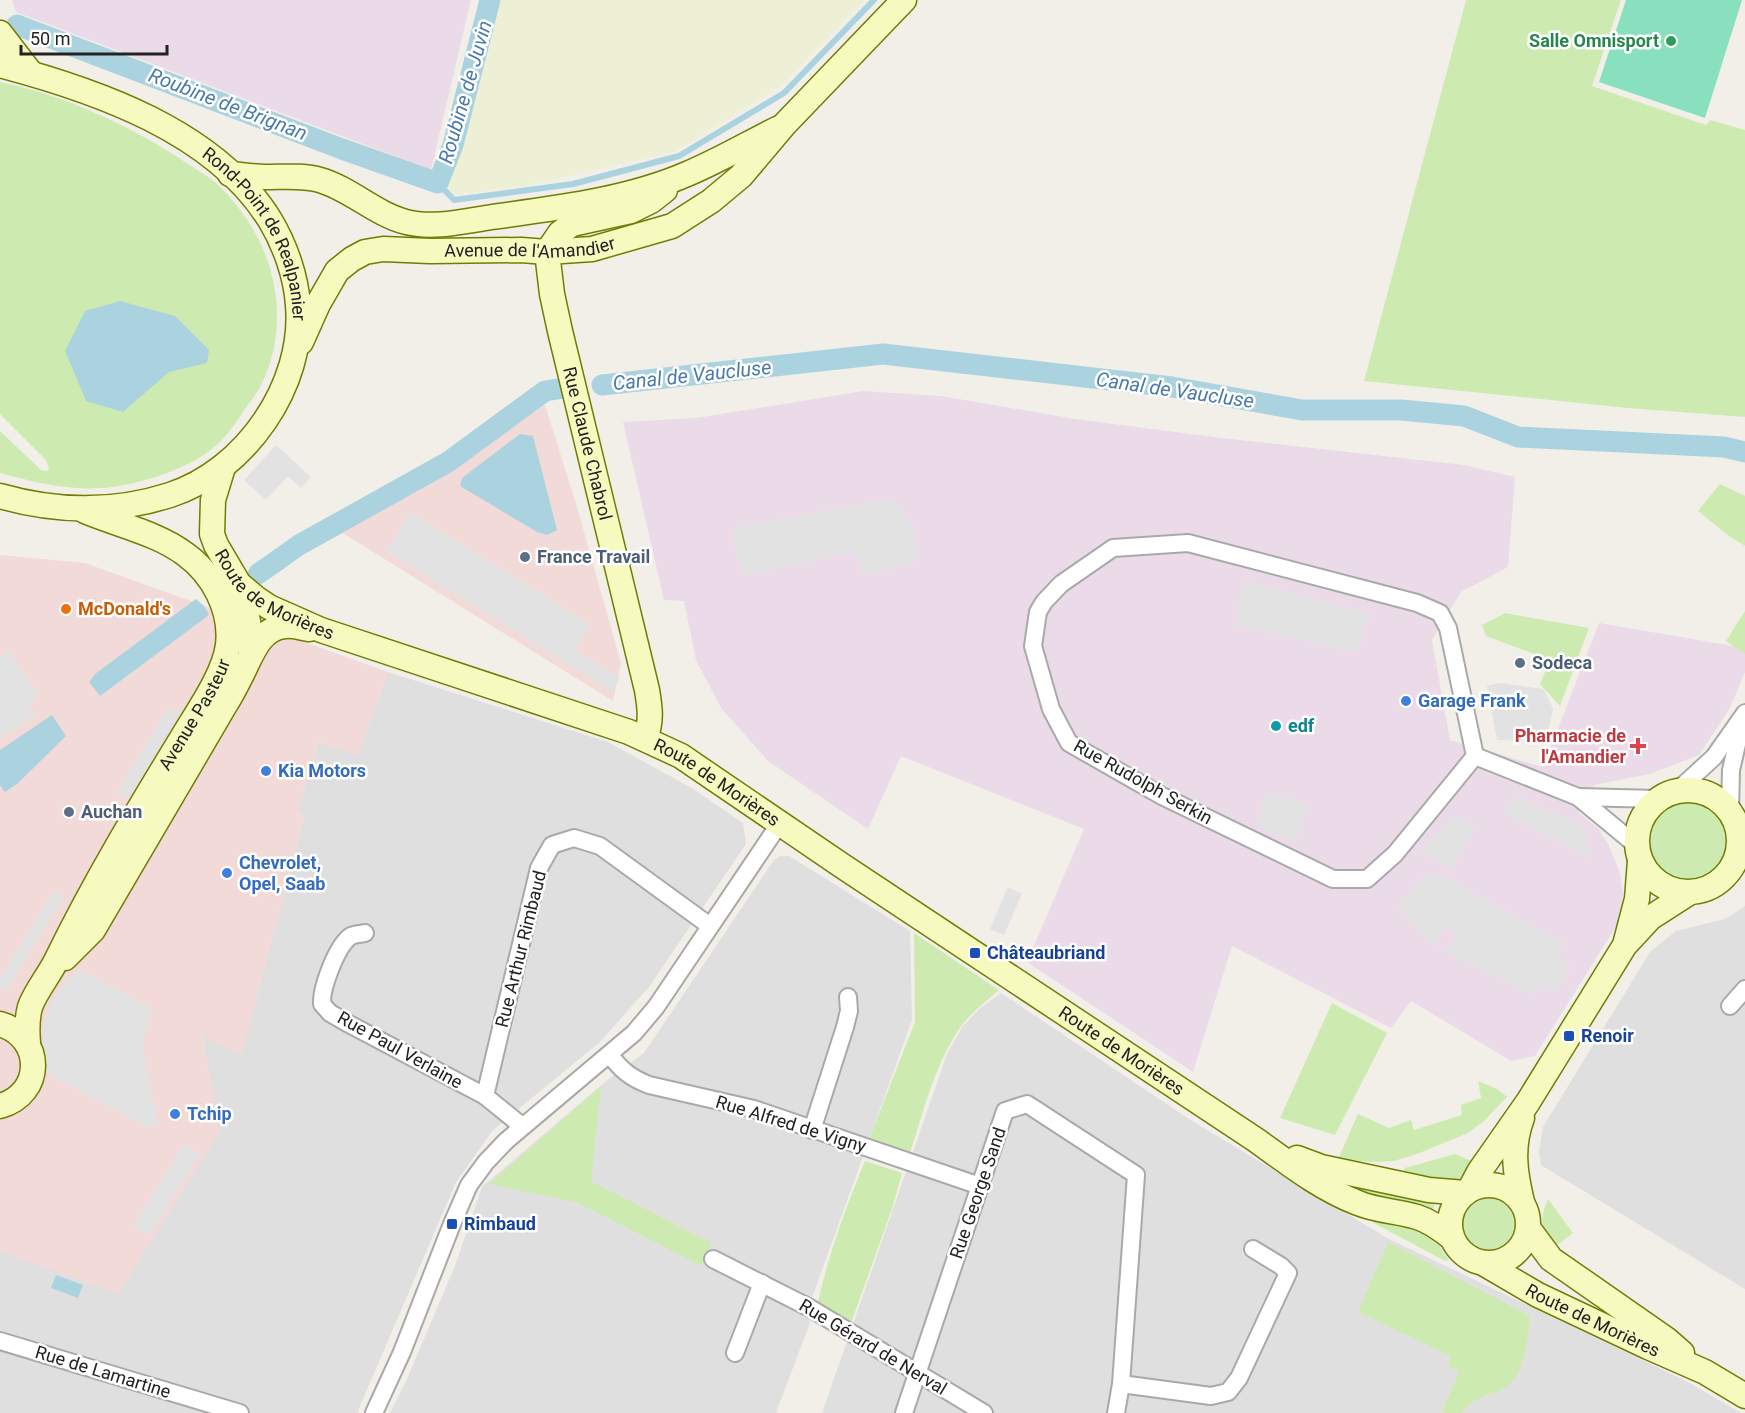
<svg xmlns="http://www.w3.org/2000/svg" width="1745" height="1413" font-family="Roboto,sans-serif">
	<rect width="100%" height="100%" fill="#f2efe9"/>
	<g fill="#e0dfdf">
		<path d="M 388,672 L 608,742 L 690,787 L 743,823 L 746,844 L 649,987 L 600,1042 L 493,1130 L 456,1182 L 357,1413 L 0,1413 L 0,1251 L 118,1293 L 219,1131 L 202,1034 L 241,1054 L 305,815 L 297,813 L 319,743 L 358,754 Z"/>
		<path d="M 780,856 L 789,856 L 910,931 L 912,1020 L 812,1298 L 811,1320 L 776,1413 L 390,1413 L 406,1381 L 455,1266 L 482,1187 L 605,1082 L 644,1053 L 774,860 Z"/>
		<path d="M 1745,906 L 1745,1289 L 1541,1165 L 1539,1152 L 1543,1127 L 1650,952 L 1676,931 L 1725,919 Z"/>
		<path d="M 1001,993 L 1189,1119 L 1387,1238 L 1686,1381 L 1741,1413 L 822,1413 L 947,1054 L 963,1026 L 979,1009 Z"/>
	</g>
	<g fill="#f2dad9">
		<path d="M 545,405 L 577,507 L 621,663 L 613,701 L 341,532 Z"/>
		<path d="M 0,555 L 85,563 L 388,672 L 358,755 L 319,743 L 297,813 L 305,815 L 241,1055 L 202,1035 L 220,1131 L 118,1294 L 0,1251 Z"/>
	</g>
	<g fill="#ebdbe8">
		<path d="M 12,0 L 471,0 L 431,170 L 16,12 Z"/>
		<path d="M 863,391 L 941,396 L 1075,419 L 1222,438 L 1464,465 L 1515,477 L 1508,567 L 1461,592 L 1432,640 L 1450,740 L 1543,767 L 1599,623 L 1745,648 L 1745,672 L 1730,708 L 1699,755 L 1650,774 L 1594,785 L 1579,813 L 1599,829 L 1609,846 L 1620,873 L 1623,894 L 1617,925 L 1535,1056 L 1511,1061 L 1411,1001 L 1391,1028 L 1232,946 L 1193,1072 L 1027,962 L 1084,829 L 901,756 L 868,829 L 768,761 L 721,708 L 696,660 L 684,601 L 664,600 L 623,422 L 697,418 Z"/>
	</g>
	<path fill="#eef0d5" d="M 501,0 L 865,0 L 781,86 L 674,152 L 525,186 L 454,195 L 447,187 L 477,97 Z"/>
	<g fill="#cdebb0">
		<path d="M 1466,0 L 1621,0 L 1592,86 L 1706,125 L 1710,120 L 1745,130 L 1745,417 L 1628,408 L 1364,381 Z"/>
		<path d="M 0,82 C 65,95 136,128 191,166 C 200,172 212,178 220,187 C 230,196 239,208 246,218 C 279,266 288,330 262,383 C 258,392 251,401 245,409 C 236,423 226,438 213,448 C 190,468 143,483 112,487 C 75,492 36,483 0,473 L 0,431 L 41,470 L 47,471 L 49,468 L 46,460 L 0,414 Z"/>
		<path d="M 1720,484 L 1745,496 L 1745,546 L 1729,536 L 1698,511 Z"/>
		<path d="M 1745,611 L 1745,654 L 1726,641 Z"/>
		<path d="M 1505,613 L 1589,628 L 1560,706 L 1540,684 L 1550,660 L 1486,636 L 1482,625 Z"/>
		<circle cx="1689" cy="841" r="40"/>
		<path d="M 914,933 L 999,990 C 986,1001 973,1011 962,1025 C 935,1062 924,1111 910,1153 L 869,1139 L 915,1022 Z"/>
		<path d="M 1332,1003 L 1387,1033 L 1335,1135 L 1280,1118 Z"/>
		<path d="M 1478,1081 L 1497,1089 L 1507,1097 L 1483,1122 L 1466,1134 L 1417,1154 L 1394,1161 L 1372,1162 L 1338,1159 L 1358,1114 L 1389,1128 L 1411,1120 L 1414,1130 L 1462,1115 L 1461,1105 L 1481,1098 Z"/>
		<path d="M 601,1086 L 591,1181 L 711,1243 L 702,1266 L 576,1202 L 489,1184 Z"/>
		<path d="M 1455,1154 L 1472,1161 L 1470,1171 L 1460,1179 L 1451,1183 L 1401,1176 L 1405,1168 Z"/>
		<path d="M 865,1161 L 902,1173 L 893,1206 L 851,1323 L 818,1302 C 829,1253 846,1207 865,1161 Z"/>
		<path d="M 1328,1175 L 1437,1197 L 1431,1215 L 1382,1206 Z"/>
		<circle cx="1488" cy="1224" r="26"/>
		<path d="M 1548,1199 L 1573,1233 L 1551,1250 C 1541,1231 1539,1219 1548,1199 Z"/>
		<path d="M 1373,1218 C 1389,1221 1422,1224 1433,1236 C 1439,1244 1443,1253 1449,1260 L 1445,1261 L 1372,1222 Z"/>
		<path d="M 1388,1242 L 1530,1316 C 1527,1341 1526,1375 1502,1390 C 1496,1393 1489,1393 1484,1396 C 1475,1400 1467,1406 1461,1413 L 1446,1413 L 1442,1411 L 1460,1371 L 1448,1366 L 1451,1356 L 1358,1312 Z"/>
	</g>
	<path fill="#88e0be" d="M 1626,0 L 1742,0 L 1705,118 L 1599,82 Z"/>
	<g fill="#e2e2e2">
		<path d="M 276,445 L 311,477 L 301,488 L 288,476 L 266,500 L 244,480 Z"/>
		<path d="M 887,499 L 899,506 L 915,528 L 919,560 L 863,576 L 856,551 L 744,576 L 730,529 Z"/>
		<path d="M 410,512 L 590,624 L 575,650 L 620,678 L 612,692 L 386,551 Z"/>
		<path d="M 1244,581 L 1370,614 L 1357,652 L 1235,626 Z"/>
		<path d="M 7,650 L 40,694 L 27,704 L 36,715 L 0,739 L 0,658 Z"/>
		<path d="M 1501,683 L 1544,689 L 1553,709 L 1546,741 L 1497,740 L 1487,686 Z"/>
		<path d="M 166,710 L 182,710 L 131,797 L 116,795 Z"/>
		<path d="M 1267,792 L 1308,805 L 1296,843 L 1256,824 Z"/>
		<path d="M 1515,796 L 1584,826 L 1591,859 L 1504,813 Z"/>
		<path d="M 1455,815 L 1476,825 L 1451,869 L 1422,851 Z"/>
		<path d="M 1438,873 L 1563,943 L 1558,960 L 1570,966 L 1556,992 L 1545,983 L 1535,995 L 1446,952 L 1457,935 L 1445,927 L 1433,947 L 1397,906 L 1424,877 Z"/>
		<path d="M 1008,887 L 1022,894 L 1004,935 L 990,929 Z"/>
		<path d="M 54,891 L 64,897 L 6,991 L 0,987 L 0,977 Z"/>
		<path d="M 79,969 L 153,1009 L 142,1043 L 158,1123 L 149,1128 L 51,1076 L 45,1061 L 42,1036 L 47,1014 L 58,991 Z"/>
		<path d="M 185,1143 L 199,1154 L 150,1235 L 132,1227 Z"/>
	</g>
	<g fill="#aad3df">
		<path d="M 120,301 L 175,316 L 209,350 L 207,363 L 169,372 L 123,412 L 86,401 L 65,351 L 85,311 Z"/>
		<path d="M 520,434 L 533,436 L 557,530 L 547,535 L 537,532 L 460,486 L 462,478 Z"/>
		<path d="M 196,599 L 204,606 L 209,615 L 100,696 L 89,682 L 95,674 Z"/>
		<path d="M 52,715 L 66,736 L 18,783 L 5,792 L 0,785 L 0,750 Z"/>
		<path d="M 56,1275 L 83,1285 L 78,1298 L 51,1288 Z"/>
	</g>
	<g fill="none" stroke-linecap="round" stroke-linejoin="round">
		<path stroke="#aad3df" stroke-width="6" d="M 438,183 L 454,200 L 573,184 L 679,156 L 784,93 L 874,0"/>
		<g stroke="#aad3df" stroke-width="21">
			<path d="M 17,25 L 342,149 L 438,183 L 453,145 L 490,0"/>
			<path d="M 602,385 L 883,354 L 1172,387 L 1302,410 L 1401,410 L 1464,416 L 1518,437 L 1724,447 L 1745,452"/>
			<path d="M 258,574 L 299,545 L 448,462 L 545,391 L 564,388"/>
		</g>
		<g stroke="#a9a9a9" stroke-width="20">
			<g id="street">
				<path d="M 1475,756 L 1395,854 L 1367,879 L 1333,879 L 1162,796 L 1069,743 L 1051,709 L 1033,646 L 1038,612 L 1044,602 L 1061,584 L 1113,548 L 1188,543 L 1417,603 L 1440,613 L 1448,628 L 1475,756 L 1578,797 L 1636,845"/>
				<path d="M 1678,790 L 1714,757 L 1745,713"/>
				<path d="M 1578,797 L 1658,799"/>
				<path d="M 1730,811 L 1731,770 L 1741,727"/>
				<path d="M 365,933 C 361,934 355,934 351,936 C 337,945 321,988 322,1004 L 330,1013 L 349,1024 L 485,1096 L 522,1126"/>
				<path d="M 1730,1006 L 1745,989"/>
				<path d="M 610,1055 C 621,1070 631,1078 649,1085 L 754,1109 L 980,1186"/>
				<path d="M 485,1096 L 539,868 L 552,845 L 574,838 L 600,846 L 710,926"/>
				<path d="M 812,1130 L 845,1027 L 849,1011 L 848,997"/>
				<path d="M 713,1259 L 810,1308 L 984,1413"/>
				<path d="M 0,1341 L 240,1413"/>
				<path d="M 735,1353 L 762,1283"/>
				<path d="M 1121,1384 L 1211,1396 L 1228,1392 L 1239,1378 L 1288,1273 L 1281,1266 L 1253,1249"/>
				<path d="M 374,1413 L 402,1352 L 452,1224 L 469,1185 L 486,1162 L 506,1141 L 634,1033 L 656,1007 L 780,823"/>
				<path d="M 904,1413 L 1005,1111 L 1027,1104 L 1136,1175 L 1121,1384 L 1116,1413"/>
			</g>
		</g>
		<g stroke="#707d05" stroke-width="27">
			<g id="secondary">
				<path d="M 0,33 L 30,72"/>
				<path id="s1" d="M 0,65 C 95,90 215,131 270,220 C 285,245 296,276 298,305 C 305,385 245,471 170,495 C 114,513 56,512 0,496"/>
				<path d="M 230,174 C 242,175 254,177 266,177 C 284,177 303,175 320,180 C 351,189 375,214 406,222 C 433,229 465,221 492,217 C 557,208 627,200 687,174 C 718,161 747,144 777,129"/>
				<path id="s2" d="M 547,252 L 552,294 L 560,331 L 647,690 C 650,708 652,722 645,738"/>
				<path d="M 547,252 L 560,233 L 572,224 L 631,211 L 651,201 L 665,190"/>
				<path id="s3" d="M 301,342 L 318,304 L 337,271 L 352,259 L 365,252 L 383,249 L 430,251 L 521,250 L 547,252 L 592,249 L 672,226 L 711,201 L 741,176 L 784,125 L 904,0"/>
				<path id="s4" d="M 223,467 L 213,500 L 212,534 L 216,545 L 239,584 L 257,599 L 269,607 L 321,630 L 629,732 L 681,756 L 841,865 L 1256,1140 C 1288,1163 1321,1189 1358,1203 C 1377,1211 1398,1211 1417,1217 C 1430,1221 1441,1229 1452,1238"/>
				<path d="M 239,584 L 248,621 L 251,653"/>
				<circle cx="1688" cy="841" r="51"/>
				<path d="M 1626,941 L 1637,899 L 1640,861"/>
				<path d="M 65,958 L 93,930 L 225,705 C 231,696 236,686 241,676 C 251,657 259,628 285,626 C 293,625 301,628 309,629"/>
				<path d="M 0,1024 C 44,1037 44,1094 0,1106"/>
				<path id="s5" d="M 28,1043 C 27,1031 27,1018 30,1007 C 35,992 50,974 57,959 C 94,883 138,810 182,738 C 198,711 224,675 228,645 C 232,610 213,574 185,554 C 157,533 118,525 85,511"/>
				<path d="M 1297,1158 L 1321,1167 L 1429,1190 L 1465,1193"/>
				<circle cx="1489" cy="1224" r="39"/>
				<path d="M 1470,1189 L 1479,1172 L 1528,1102 L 1625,945 L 1650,918 L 1689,893"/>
				<path d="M 1522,1202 C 1515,1173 1511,1147 1522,1118"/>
				<path d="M 1528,1228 L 1551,1259 L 1666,1339 L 1682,1353"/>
				<path id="s6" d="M 1483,1263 L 1538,1295 L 1648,1347 L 1705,1372 L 1745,1396"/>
			</g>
		</g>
		<use href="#street" stroke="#fff" stroke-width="16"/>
		<use href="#secondary" stroke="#f7fabf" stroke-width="24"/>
	</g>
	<circle fill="#2e9e5b" stroke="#fff" stroke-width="2" cx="1671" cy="41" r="6"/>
	<g fill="#5c6f8a" stroke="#fff" stroke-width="2">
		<circle cx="525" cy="557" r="6"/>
		<circle cx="1520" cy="663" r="6"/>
		<circle cx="69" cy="812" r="6"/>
	</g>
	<circle fill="#e8710a" stroke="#fff" stroke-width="2" cx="66" cy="609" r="6"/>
	<g fill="#3f7fe0" stroke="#fff" stroke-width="2">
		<circle cx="1406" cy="701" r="6"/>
		<circle cx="266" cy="771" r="6"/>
		<circle cx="227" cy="873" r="6"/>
		<circle cx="175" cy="1114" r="6"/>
	</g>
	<circle fill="#0f9aa8" stroke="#fff" stroke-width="2" cx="1276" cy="726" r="6"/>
	<path fill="#e0444e" stroke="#fff" stroke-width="2" d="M1635 737h6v6h6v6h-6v6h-6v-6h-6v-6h6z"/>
	<g fill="#1a4fb4" stroke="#fff" stroke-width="2">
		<rect x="969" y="947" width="12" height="12" rx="3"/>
		<rect x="1563" y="1030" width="12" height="12" rx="3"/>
		<rect x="446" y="1218" width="12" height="12" rx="3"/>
	</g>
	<g text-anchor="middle" stroke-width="5" stroke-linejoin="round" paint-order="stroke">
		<g font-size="18" font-weight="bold" fill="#27864d" stroke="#fff" text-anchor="end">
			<text x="1659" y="47">Salle Omnisport</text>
		</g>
		<g font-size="18" fill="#222" stroke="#fff">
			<text dy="6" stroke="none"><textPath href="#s1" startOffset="324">Rond-Point de Realpanier</textPath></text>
			<text dy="6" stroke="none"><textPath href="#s3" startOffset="279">Avenue de l'Amandier</textPath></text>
			<text dy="6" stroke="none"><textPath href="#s2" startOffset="196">Rue Claude Chabrol</textPath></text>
			<text dy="6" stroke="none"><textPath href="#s4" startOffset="160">Route de Morières</textPath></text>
			<text dy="6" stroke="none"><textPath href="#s5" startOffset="372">Avenue Pasteur</textPath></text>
			<text transform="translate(1143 782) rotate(29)" y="6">Rue Rudolph Serkin</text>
			<text dy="6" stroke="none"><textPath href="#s4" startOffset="646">Route de Morières</textPath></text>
			<text transform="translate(521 949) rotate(-76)" y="6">Rue Arthur Rimbaud</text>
			<text transform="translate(400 1050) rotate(29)" y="6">Rue Paul Verlaine</text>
			<text dy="6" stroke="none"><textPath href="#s4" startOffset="1132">Route de Morières</textPath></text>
			<text transform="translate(791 1124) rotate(17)" y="6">Rue Alfred de Vigny</text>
			<text transform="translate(978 1193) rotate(-71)" y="6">Rue George Sand</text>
			<text dy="6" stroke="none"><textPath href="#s6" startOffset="124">Route de Morières</textPath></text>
			<text transform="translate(873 1347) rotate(31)" y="6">Rue Gérard de Nerval</text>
			<text transform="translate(103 1372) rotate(17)" y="6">Rue de Lamartine</text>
		</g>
		<g font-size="18" font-weight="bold" fill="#4e5e75" stroke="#fff" text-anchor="start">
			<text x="537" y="563">France Travail</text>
			<text x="1532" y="669">Sodeca</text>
			<text x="81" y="818">Auchan</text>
		</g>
		<g font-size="18" font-weight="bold" fill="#c56008" stroke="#fff" text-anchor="start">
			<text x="78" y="615">McDonald's</text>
		</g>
		<g font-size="18" font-weight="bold" fill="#366cbe" stroke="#fff" text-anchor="start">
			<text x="1418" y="707">Garage Frank</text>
			<text x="278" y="777">Kia Motors</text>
			<text x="239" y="869">Chevrolet,<tspan x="239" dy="21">Opel, Saab</tspan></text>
			<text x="187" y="1120">Tchip</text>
		</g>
		<g font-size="18" font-weight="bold" fill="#0d838f" stroke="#fff" text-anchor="start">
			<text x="1288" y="732">edf</text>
		</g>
		<g font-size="18" font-weight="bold" fill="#be3a42" stroke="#fff" text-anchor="end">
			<text x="1626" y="742">Pharmacie de<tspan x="1626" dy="21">l'Amandier</tspan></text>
		</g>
		<g font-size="18" font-weight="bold" fill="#164399" stroke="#fff" text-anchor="start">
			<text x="987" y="959">Châteaubriand</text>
			<text x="1581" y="1042">Renoir</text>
			<text x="464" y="1230">Rimbaud</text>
		</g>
		<g font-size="20" font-style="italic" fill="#4a7aab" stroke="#fff">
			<text transform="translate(465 92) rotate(-74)" y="7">Roubine de Juvin</text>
			<text transform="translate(228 104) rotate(21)" y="7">Roubine de Brignan</text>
			<text transform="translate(692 375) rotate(-6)" y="7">Canal de Vaucluse</text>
			<text transform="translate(1175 390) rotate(8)" y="7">Canal de Vaucluse</text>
		</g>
	</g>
	<path d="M21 45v9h146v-9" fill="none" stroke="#222222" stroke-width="3"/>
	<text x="30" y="45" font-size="18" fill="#222222" stroke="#ffffff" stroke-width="4.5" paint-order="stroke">50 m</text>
</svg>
